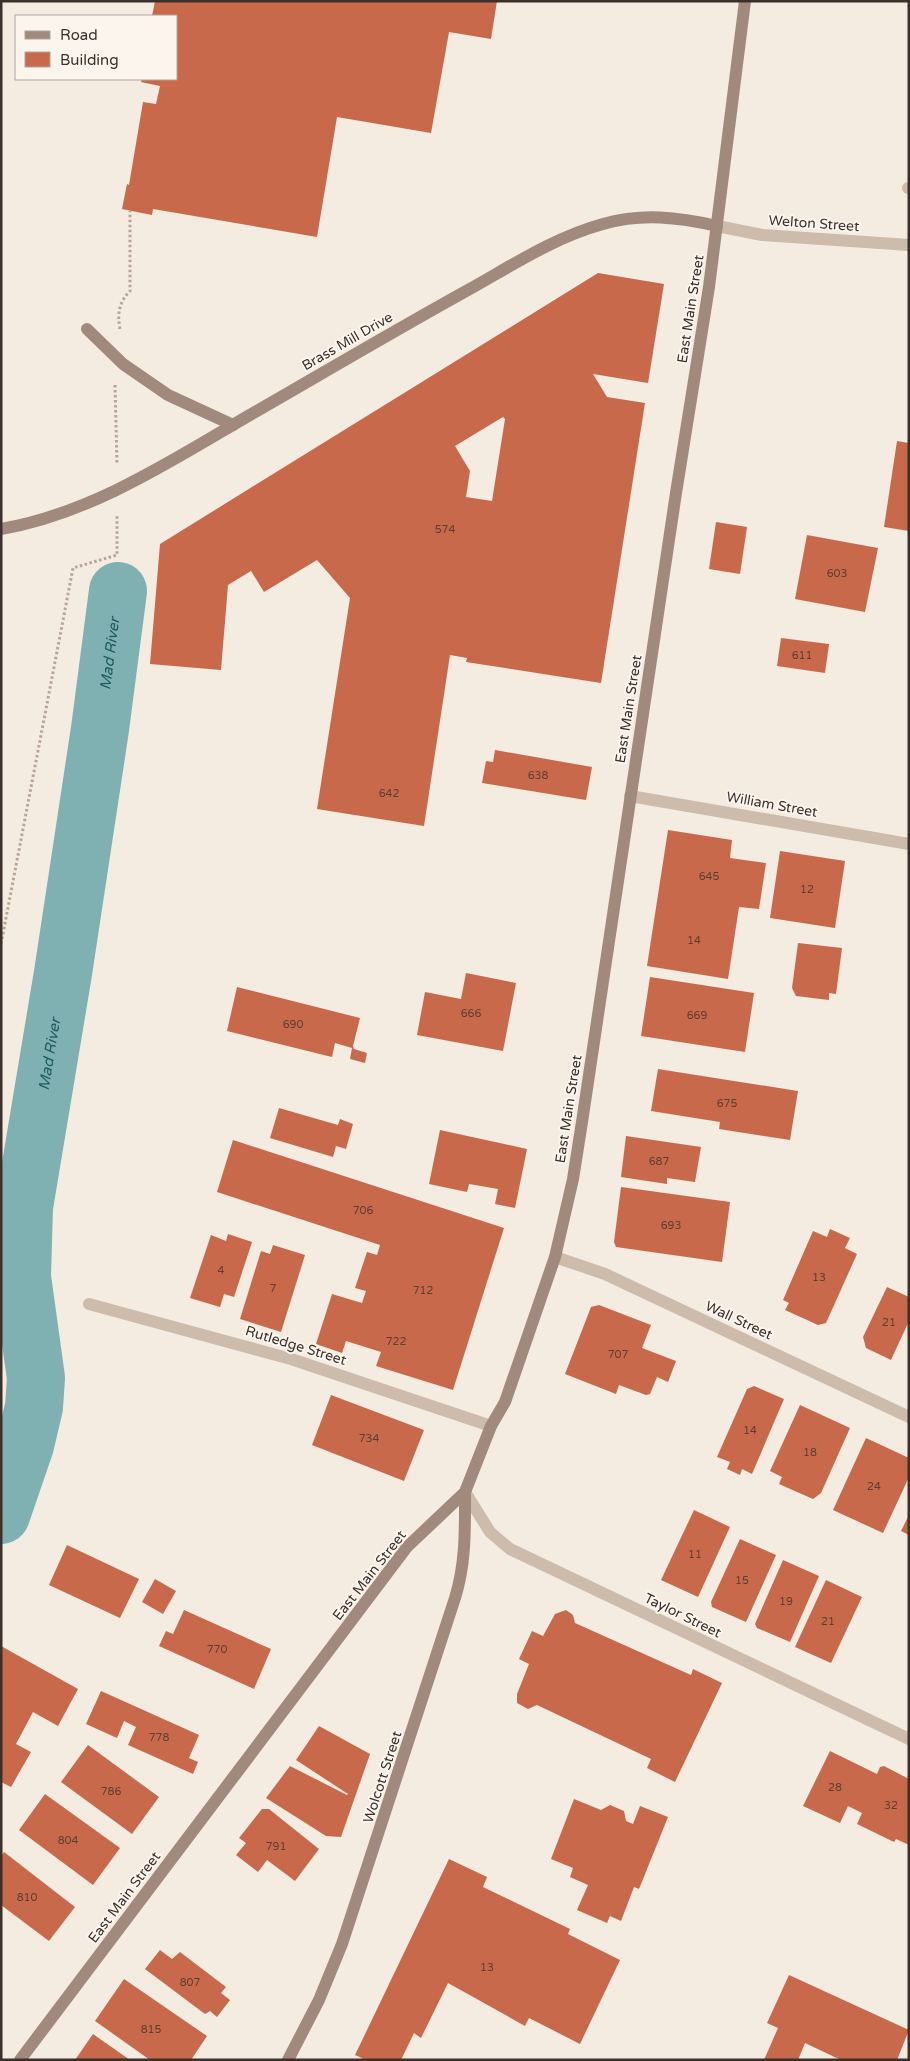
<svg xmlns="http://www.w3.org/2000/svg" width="910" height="2061" font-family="'Varela Round',sans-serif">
	<rect width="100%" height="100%" fill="#f4ebe1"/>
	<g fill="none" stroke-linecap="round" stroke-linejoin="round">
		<path stroke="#7fb0b2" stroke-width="58" id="s1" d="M 1,1515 L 25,1445 L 34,1407 L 36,1378 L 22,1277 L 24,1207 L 63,973 L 100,729 L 118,591"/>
	</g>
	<g fill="#c8694b" fill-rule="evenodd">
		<path d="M 155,1 L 497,1 L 491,39 L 449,32 L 431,133 L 337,117 L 317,237 L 153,209 L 152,215 L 122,209 L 127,184 L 129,185 L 143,102 L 156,104 L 160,86 L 141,82 L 142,79 L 176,79 L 176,16 L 152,16 Z"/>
		<path d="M 598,273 L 664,284 L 648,383 L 593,374 L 607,397 L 645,403 L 601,683 L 466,662 L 467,658 L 450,655 L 424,826 L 317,809 L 350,598 L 317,560 L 264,592 L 251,571 L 228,585 L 221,670 L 150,664 L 160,544 ZM 503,417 L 505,419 L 492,501 L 466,497 L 470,471 L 455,446 Z"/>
		<path d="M 897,441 L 909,443 L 909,531 L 884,527 Z"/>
		<path d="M 716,522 L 747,527 L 740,574 L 709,569 Z"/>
		<path d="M 807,535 L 878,548 L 865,612 L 795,599 Z"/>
		<path d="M 781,638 L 829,644 L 825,673 L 777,666 Z"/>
		<path d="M 495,750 L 592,767 L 586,800 L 482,783 L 486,761 L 493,762 Z"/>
		<path d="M 668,830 L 732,840 L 730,858 L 766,863 L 759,909 L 739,907 L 728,979 L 647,966 Z"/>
		<path d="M 780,851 L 845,861 L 835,928 L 770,918 Z"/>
		<path d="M 798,943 L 842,948 L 836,994 L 829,993 L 829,1000 L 796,996 L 792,988 Z"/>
		<path d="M 466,973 L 516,983 L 503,1051 L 417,1035 L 425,992 L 461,999 Z"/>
		<path d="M 650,977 L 754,993 L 745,1052 L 641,1036 Z"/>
		<path d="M 237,987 L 360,1018 L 353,1046 L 354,1049 L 367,1053 L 365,1063 L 350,1059 L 352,1048 L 335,1043 L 332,1057 L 227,1031 Z"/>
		<path d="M 658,1069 L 798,1091 L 790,1140 L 719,1129 L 720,1122 L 651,1111 Z"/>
		<path d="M 279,1108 L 338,1125 L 340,1119 L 353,1124 L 346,1149 L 336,1146 L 333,1157 L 270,1138 Z"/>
		<path d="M 440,1130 L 527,1149 L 515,1208 L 495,1204 L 498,1189 L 469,1184 L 467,1192 L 429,1184 Z"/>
		<path d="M 626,1136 L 701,1147 L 695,1182 L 667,1178 L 667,1184 L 621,1177 Z"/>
		<path d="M 233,1140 L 504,1228 L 453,1390 L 376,1366 L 381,1352 L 346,1341 L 342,1353 L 316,1344 L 332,1294 L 362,1303 L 366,1291 L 355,1288 L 367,1252 L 377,1255 L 380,1245 L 217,1192 Z"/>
		<path d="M 621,1187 L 730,1202 L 722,1262 L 616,1247 L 614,1242 Z"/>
		<path d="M 830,1229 L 850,1238 L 845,1248 L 857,1254 L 826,1323 L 818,1325 L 785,1310 L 789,1303 L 783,1300 L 813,1231 L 827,1237 Z"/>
		<path d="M 228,1234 L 252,1242 L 234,1297 L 224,1294 L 220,1307 L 190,1298 L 211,1235 L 226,1241 Z"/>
		<path d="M 273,1245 L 305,1255 L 281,1332 L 240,1319 L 261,1251 L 270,1254 Z"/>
		<path d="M 887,1287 L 909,1297 L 909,1321 L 891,1360 L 866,1348 L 863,1337 Z"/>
		<path d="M 599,1305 L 651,1325 L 642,1348 L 676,1361 L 668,1382 L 657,1377 L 650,1394 L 646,1395 L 619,1385 L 616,1394 L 565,1374 L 591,1307 Z"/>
		<path d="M 754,1386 L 784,1399 L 752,1474 L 742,1469 L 740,1475 L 727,1469 L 730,1462 L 717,1457 L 747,1389 Z"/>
		<path d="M 331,1395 L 424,1430 L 404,1481 L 312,1445 Z"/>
		<path d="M 800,1405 L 850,1428 L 821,1493 L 813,1499 L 779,1484 L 782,1477 L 770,1471 Z"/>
		<path d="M 866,1438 L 909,1458 L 909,1477 L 883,1533 L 833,1510 Z"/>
		<path d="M 694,1510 L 730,1527 L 698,1597 L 661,1580 Z"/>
		<path d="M 909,1515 L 909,1535 L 901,1531 Z"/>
		<path d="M 740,1539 L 776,1555 L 746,1622 L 712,1607 L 711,1602 Z"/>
		<path d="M 67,1545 L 139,1579 L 120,1618 L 49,1585 Z"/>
		<path d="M 783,1560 L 819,1576 L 790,1642 L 757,1628 L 755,1624 Z"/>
		<path d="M 155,1579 L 176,1591 L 163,1614 L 142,1602 Z"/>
		<path d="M 826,1580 L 862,1597 L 831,1663 L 795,1647 Z"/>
		<path d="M 184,1610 L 271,1649 L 254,1689 L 159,1646 L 166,1631 L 173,1634 Z"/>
		<path d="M 566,1610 L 573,1615 L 575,1623 L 691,1675 L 693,1669 L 722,1683 L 675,1782 L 647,1768 L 651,1759 L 537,1705 L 528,1709 L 517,1703 L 517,1694 L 529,1664 L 519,1659 L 532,1631 L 543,1636 L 555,1614 Z"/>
		<path d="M 1,1646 L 78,1689 L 58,1726 L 33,1712 L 16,1744 L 31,1752 L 11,1787 L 1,1782 Z"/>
		<path d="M 101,1691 L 199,1735 L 189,1758 L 198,1762 L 193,1774 L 128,1745 L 136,1727 L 124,1721 L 117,1738 L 86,1724 Z"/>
		<path d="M 319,1726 L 370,1754 L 341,1837 L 326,1836 L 266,1798 L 290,1766 L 347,1795 L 348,1794 L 296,1760 Z"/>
		<path d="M 88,1745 L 159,1797 L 132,1834 L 61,1782 Z"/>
		<path d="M 830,1751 L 877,1774 L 880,1767 L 884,1766 L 909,1779 L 909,1845 L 896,1839 L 894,1842 L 857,1824 L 862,1813 L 848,1806 L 840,1823 L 803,1806 Z"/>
		<path d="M 45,1794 L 120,1848 L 93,1885 L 19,1830 Z"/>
		<path d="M 574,1799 L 601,1810 L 610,1805 L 624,1811 L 626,1821 L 633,1824 L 640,1806 L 668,1817 L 639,1889 L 634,1887 L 621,1921 L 610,1916 L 607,1923 L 577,1910 L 588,1885 L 570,1877 L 573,1868 L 551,1859 Z"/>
		<path d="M 262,1809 L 269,1809 L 319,1849 L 295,1881 L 267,1860 L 258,1872 L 236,1855 L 246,1843 L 239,1838 Z"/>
		<path d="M 4,1852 L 75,1907 L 49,1941 L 1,1905 L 1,1856 Z"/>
		<path d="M 449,1859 L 487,1877 L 483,1887 L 570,1929 L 568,1934 L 620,1960 L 580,2044 L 529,2018 L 525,2026 L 448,1983 L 421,2038 L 414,2033 L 401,2060 L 366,2060 L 355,2055 Z"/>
		<path d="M 160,1950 L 172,1959 L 180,1952 L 226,1987 L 221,1993 L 230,2000 L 217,2017 L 210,2011 L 205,2014 L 145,1969 Z"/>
		<path d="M 789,1975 L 909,2030 L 897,2060 L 841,2060 L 805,2043 L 798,2060 L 764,2060 L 778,2028 L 767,2023 Z"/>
		<path d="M 124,1979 L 207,2036 L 191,2060 L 150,2060 L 95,2021 Z"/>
		<path d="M 93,2034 L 130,2060 L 75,2060 Z"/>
	</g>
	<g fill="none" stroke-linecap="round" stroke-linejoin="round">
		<g stroke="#b9a596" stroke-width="3" stroke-dasharray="2.5 2.5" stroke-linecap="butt">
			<path d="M 120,329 C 117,314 119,302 130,291 L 130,211"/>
			<path d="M 115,385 L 117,464"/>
			<path d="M 1,944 L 73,568 L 117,555 L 117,515"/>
		</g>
		<path stroke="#cdbbac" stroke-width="12" d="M 908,188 L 909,188"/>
		<g stroke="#cdbbac" stroke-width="12">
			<path d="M 717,226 L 762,235 L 909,245"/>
			<path d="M 630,796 L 909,844"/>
			<path d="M 555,1257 L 605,1274 L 909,1417"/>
			<path d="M 89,1304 L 291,1359 L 491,1426"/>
			<path d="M 465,1492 L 490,1532 L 510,1549 L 909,1739"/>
		</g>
		<g stroke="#a18a7d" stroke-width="12">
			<path d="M 87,329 L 123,364 L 168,395 L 233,425"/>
			<path d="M 1,529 C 89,514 168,463 243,419 C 318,376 392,332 468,290 C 511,266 555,237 603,224 C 642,213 678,217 717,226"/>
			<path d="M 20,2060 L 407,1547 L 465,1492 L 491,1426 L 505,1402 L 555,1257 L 573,1179 L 582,1122 L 676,493 L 709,287 L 745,1"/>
			<path d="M 288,2060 L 319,2000 L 342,1944 L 455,1598 C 466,1563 465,1528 465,1492"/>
		</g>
	</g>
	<g text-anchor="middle" stroke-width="4" stroke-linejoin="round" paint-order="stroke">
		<g font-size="11" fill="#5e3e33">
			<text x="445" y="533">574</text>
			<text x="837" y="577">603</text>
			<text x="802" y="659">611</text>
			<text x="538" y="779">638</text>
			<text x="389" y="797">642</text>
			<text x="709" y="880">645</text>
			<text x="807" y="893">12</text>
			<text x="694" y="944">14</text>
			<text x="471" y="1017">666</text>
			<text x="697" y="1019">669</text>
			<text x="293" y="1028">690</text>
			<text x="727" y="1107">675</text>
			<text x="659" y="1165">687</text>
			<text x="363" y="1214">706</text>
			<text x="671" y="1229">693</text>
			<text x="221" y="1274">4</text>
			<text x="819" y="1281">13</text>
			<text x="273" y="1292">7</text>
			<text x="423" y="1294">712</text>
			<text x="889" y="1326">21</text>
			<text x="396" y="1345">722</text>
			<text x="618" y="1358">707</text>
			<text x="750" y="1434">14</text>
			<text x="369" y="1442">734</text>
			<text x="810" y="1456">18</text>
			<text x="874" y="1490">24</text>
			<text x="695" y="1558">11</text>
			<text x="742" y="1584">15</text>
			<text x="786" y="1605">19</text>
			<text x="828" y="1625">21</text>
			<text x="217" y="1653">770</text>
			<text x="159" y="1741">778</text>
			<text x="835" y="1791">28</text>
			<text x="111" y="1795">786</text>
			<text x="891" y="1809">32</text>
			<text x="68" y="1844">804</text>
			<text x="276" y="1850">791</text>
			<text x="27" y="1901">810</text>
			<text x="487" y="1971">13</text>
			<text x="190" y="1986">807</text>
			<text x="151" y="2033">815</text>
		</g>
		<g font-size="14" fill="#3b302b" stroke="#fbf5ee">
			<text transform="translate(814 223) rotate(4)" y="5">Welton Street</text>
			<text transform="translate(690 309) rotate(-81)" y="5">East Main Street</text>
			<text transform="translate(347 341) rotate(-30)" y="5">Brass Mill Drive</text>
			<text transform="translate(628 709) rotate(-81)" y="5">East Main Street</text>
			<text transform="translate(772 804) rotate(10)" y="5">William Street</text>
			<text transform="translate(568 1109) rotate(-81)" y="5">East Main Street</text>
			<text transform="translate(739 1320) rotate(25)" y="5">Wall Street</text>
			<text transform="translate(296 1345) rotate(17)" y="5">Rutledge Street</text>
			<text transform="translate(369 1575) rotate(-52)" y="5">East Main Street</text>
			<text transform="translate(683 1615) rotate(26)" y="5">Taylor Street</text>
			<text transform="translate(382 1777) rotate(-72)" y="5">Wolcott Street</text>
			<text transform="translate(124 1897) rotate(-53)" y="5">East Main Street</text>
		</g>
		<g font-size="15" font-style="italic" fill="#1f5a5e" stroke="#fbf5ee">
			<text dy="5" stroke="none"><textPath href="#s1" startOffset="874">Mad River</textPath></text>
			<text dy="5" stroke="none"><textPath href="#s1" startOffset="469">Mad River</textPath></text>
		</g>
	</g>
	<rect width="910" height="2061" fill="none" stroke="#3b302b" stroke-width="5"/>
	<rect x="15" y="15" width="162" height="65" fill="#fbf5ee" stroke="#aea6a0"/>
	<rect x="25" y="31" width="25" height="8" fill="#a18a7d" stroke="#aea6a0"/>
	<text x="60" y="40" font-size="15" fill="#3b302b">Road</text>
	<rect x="25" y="52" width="25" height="15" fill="#c8694b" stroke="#aea6a0"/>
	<text x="60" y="65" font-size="15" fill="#3b302b">Building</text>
</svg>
